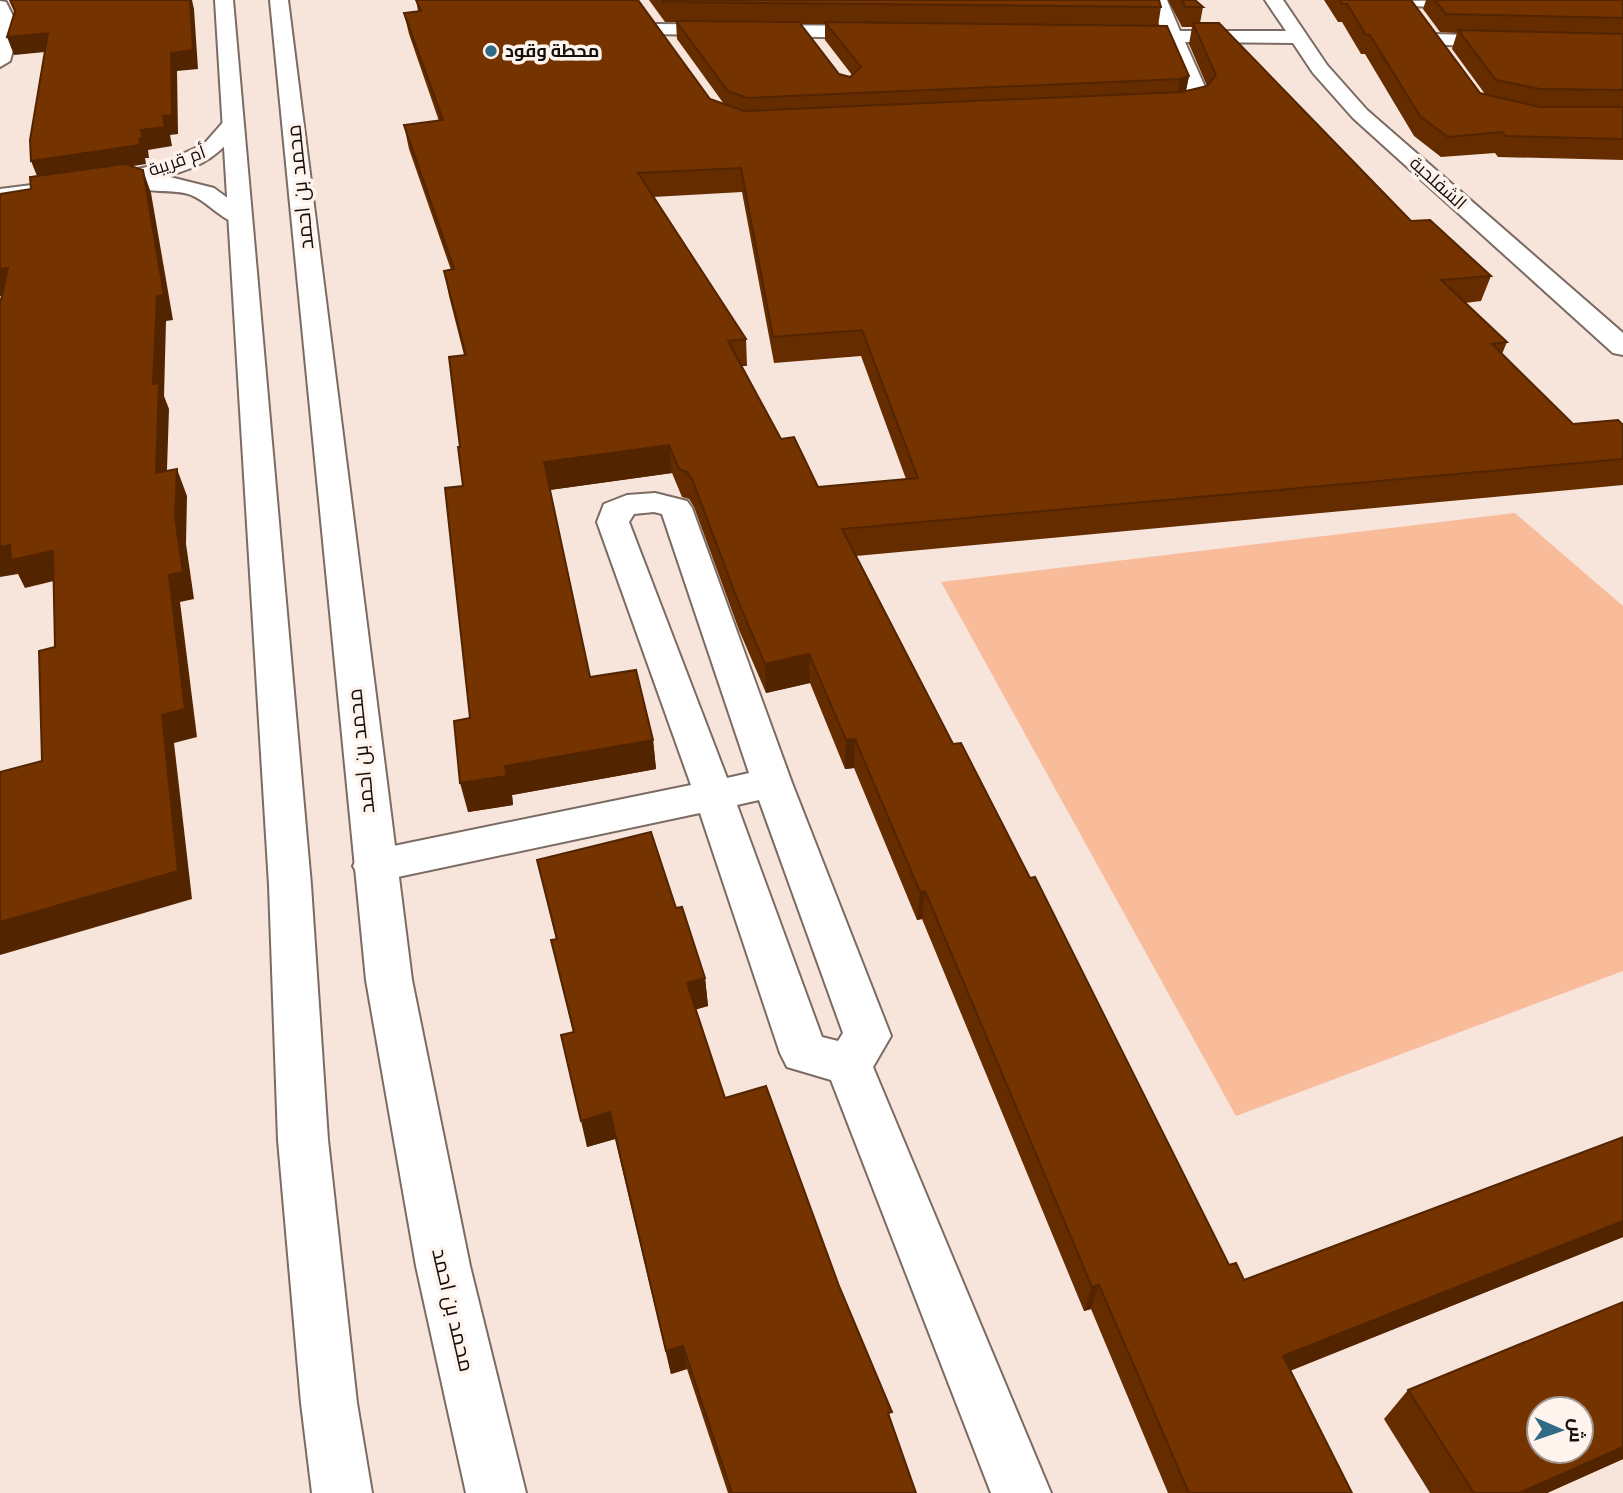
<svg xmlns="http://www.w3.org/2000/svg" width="1623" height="1493" font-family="Poppins,Cairo,sans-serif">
	<rect width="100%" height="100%" fill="#f7e4da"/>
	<path fill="#f9bc9b" d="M 1515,513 L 1623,606 L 1623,971 L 1236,1116 L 941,582 Z"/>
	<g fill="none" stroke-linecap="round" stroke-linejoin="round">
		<g stroke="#7b6b62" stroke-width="4">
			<g id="street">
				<path d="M 1149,0 L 1167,0 L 1180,31 L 1286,31 L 1265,0 L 1283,0 L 1327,65 L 1367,110 L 1623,333 L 1623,355 L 1613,353 L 1353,118 L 1313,73 L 1293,43 L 1185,42 L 1209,96 L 1202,106 L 1158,113 L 1151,111 L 1148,107 L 1151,103 L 1189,96 Z"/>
				<path d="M 1483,0 L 1482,7 L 1476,8 L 1405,6 L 1396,1 Z"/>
				<path d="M 0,1 L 6,2 L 19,28 L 10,61 L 0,67 Z"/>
				<path d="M 657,24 L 879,26 L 888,32 L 879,38 L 651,34 L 648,30 L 651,26 Z"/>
				<path d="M 1434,34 L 1505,36 L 1514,42 L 1505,48 L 1427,44 L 1425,40 Z"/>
				<path d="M 233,117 L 243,123 C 221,155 204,166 166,176 L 214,188 L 248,213 L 252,218 L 248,223 C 227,228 211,203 191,195 C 174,188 146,195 133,184 L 0,203 L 0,189 L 110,175 L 161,164 L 204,144 L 226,119 Z"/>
				<path d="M 655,493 L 687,501 L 692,508 L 792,783 L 891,1036 L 873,1067 L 1051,1493 L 991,1493 L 831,1080 L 787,1067 L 780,1053 L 700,813 L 374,882 L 359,877 L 353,866 L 359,855 L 374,850 L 691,785 L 597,522 L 604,504 L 627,495 ZM 654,512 L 662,514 L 749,773 L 727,778 L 629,522 L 634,514 ZM 759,800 L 843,1033 L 838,1041 L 822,1037 L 737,805 Z"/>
			</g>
		</g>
		<g stroke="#7b6b62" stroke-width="4">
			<g id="secondary">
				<path d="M 215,0 L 233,0 L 311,885 L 328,1140 L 357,1403 L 372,1493 L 312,1493 L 301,1403 L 278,1140 L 269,885 Z"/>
				<path d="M 270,0 L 288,0 L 412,980 L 470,1266 L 526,1493 L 466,1493 L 416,1266 L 366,980 Z"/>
			</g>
		</g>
		<use href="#street" fill="#fff" fill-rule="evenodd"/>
		<use href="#secondary" fill="#fff" fill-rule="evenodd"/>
	</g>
	<g fill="#652c00" fill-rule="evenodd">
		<path d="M 416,0 L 724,104 L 677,39 L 676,22 L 665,22 L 649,0 L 1159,0 L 1161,7 L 1158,26 L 1189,76 L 1186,91 L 1207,86 L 1189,44 L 1192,27 L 1182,27 L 1168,0 L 1195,0 L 1203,7 L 1200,23 L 1411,221 L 1491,276 L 1481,301 L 1465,303 L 1507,342 L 1502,354 L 1573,424 L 1623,425 L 1623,485 L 856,556 L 953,744 L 1030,878 L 1229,1265 L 1244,1280 L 1623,1137 L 1623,1237 L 1290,1371 L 1352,1493 L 1168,1493 L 1091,1309 L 1084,1311 L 922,919 L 917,920 L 854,768 L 845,769 L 810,683 L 766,693 L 739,630 L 694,507 L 689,499 L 682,497 L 672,473 L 550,490 L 590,677 L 653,740 L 656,769 L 512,795 L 513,805 L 468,812 L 470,718 L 463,486 L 460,447 L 464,355 L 449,296 L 444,271 L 451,270 L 409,149 L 404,125 L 439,121 L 409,34 L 404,13 L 418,11 ZM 800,24 L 825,24 L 825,40 L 852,75 L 850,77 L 839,74 ZM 742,192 L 774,363 L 861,356 L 906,479 L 818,487 L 781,439 L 741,366 L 747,366 L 746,339 L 653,197 Z"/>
		<path d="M 1324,0 L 1411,0 L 1480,93 L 1485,94 L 1452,49 L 1457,33 L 1440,32 L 1423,9 L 1426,0 L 1623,0 L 1623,160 L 1498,157 L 1495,153 L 1441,157 L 1414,136 L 1365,54 L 1361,54 L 1342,22 L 1338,22 Z"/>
		<path d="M 537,860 L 676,908 L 705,978 L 708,1006 L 696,1009 L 725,1098 L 839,1286 L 891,1420 L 916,1493 L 728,1493 L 687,1369 L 671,1374 L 615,1139 L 587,1147 L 573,1032 L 551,940 L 556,939 Z"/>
		<path d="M 1623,1302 L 1623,1459 L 1547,1493 L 1430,1493 L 1384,1419 L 1408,1390 Z"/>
	</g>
	<g fill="#522400">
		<path d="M 190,0 L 192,0 L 194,9 L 198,69 L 177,71 L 178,134 L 170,135 L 172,146 L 148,150 L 149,158 L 145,158 L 146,164 L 39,181 L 31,161 L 139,139 L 141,130 L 163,116 L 171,53 Z"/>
		<path d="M 48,33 L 55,51 L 14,55 L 7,37 Z"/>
		<path d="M 1189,76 L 1185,94 L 1177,97 L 1180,79 Z"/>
		<path d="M 143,170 L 151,193 L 173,320 L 166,321 L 164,396 L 169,409 L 166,499 L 156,473 L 153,384 Z"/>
		<path d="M 8,268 L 18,292 L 0,296 L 0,269 Z"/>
		<path d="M 669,445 L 672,473 L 549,490 L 544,462 Z"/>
		<path d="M 177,469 L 187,496 L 186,544 L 194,599 L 180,602 L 197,737 L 174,743 L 192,899 L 0,955 L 0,922 L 162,715 L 169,575 L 175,517 Z"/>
		<path d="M 10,545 L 53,551 L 66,578 L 25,588 L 18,574 L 0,577 L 0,547 Z"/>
		<path d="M 809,654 L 810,683 L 766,693 L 765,664 Z"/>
		<path d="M 855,739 L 854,768 L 845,769 L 846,740 Z"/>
		<path d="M 653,740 L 656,769 L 512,795 L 513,805 L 468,812 L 460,783 L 505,766 Z"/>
		<path d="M 925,891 L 922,919 L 917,920 L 920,892 Z"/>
		<path d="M 705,978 L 708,1006 L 691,1011 L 687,983 Z"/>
		<path d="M 610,1112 L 615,1139 L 587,1147 L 581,1121 Z"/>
		<path d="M 1623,1221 L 1623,1237 L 1269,1379 L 1283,1356 Z"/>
		<path d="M 1099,1285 L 1091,1309 L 1084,1311 L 1092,1287 Z"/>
		<path d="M 683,1346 L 687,1369 L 671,1374 L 666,1351 Z"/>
		<path d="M 1623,1447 L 1623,1459 L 1547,1493 L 1519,1493 Z"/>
	</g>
	<g fill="#753300" stroke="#522400" stroke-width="2" fill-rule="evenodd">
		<path d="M 10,0 L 190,0 L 193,50 L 171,53 L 172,115 L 163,116 L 165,127 L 141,130 L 143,138 L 139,139 L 140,145 L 31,161 L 30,140 L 48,33 L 7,37 L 15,11 Z"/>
		<path d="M 416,0 L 638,0 L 710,99 L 744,111 L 1182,92 L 1207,86 L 1216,75 L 1193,23 L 1219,23 L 1411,221 L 1430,220 L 1491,276 L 1441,280 L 1507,342 L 1492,344 L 1573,424 L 1618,420 L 1623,425 L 1623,459 L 842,529 L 953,744 L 961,743 L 1030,878 L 1035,877 L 1229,1265 L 1236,1263 L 1244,1280 L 1623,1137 L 1623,1221 L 1283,1356 L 1352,1493 L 1189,1493 L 1099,1285 L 1092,1287 L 925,891 L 920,892 L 855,739 L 846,740 L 809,654 L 765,664 L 738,601 L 692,479 L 687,472 L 679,469 L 669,445 L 544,462 L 590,677 L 636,670 L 653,740 L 505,766 L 507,776 L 460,783 L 454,721 L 470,718 L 445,488 L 463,486 L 458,447 L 460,447 L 449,357 L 466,355 L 444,271 L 454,269 L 404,125 L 443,120 L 404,13 L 421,11 ZM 741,168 L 773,337 L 862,330 L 918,478 L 818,487 L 794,437 L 781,439 L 728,341 L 746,339 L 638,173 Z"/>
		<path d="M 663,0 L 1159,0 L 1161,7 L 664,2 Z"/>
		<path d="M 1182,0 L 1195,0 L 1203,7 L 1185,7 Z"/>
		<path d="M 1340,0 L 1411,0 L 1480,93 L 1540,107 L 1623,107 L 1623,139 L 1505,136 L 1502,132 L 1448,137 L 1420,116 L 1370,35 L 1366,35 L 1347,4 L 1342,4 Z"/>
		<path d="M 1435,0 L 1623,0 L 1623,18 L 1446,14 Z"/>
		<path d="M 676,21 L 799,22 L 839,74 L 850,77 L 861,67 L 825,22 L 1167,26 L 1189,76 L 1180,79 L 747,98 L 728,91 Z"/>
		<path d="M 1458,30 L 1623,34 L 1623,90 L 1540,89 L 1496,80 Z"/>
		<path d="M 124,164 L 143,170 L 164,295 L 157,296 L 153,384 L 159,383 L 156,473 L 177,469 L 175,517 L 183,572 L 169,575 L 185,709 L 162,715 L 178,871 L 0,922 L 0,772 L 42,761 L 39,651 L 55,647 L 53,551 L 11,560 L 10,545 L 0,547 L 0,304 L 8,268 L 0,269 L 0,194 L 31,189 L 30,177 Z"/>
		<path d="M 651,832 L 676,908 L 682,907 L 705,978 L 687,983 L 725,1098 L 766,1086 L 839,1286 L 892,1412 L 888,1413 L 916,1493 L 732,1493 L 683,1346 L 666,1351 L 610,1112 L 581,1121 L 561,1035 L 574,1032 L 551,940 L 557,939 L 537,860 Z"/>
		<path d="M 1623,1302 L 1623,1447 L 1519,1493 L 1474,1493 L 1408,1390 ZM 1539,1409 L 1581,1409 L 1581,1451 L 1539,1451 Z"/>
	</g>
	<circle fill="#326b85" stroke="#fef3ed" stroke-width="2.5" cx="491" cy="51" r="7"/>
	<g text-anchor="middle" stroke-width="7" stroke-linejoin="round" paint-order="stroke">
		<g font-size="18" font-weight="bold" fill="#150f0c" stroke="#fef3ed" text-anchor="start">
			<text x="505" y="57">محطة وقود</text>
		</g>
		<g font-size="18" fill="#150f0c" stroke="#fef3ed">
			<text transform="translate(177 161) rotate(-19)" y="6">أم قريبة</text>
			<text transform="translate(1438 183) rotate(42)" y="6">الشفلحية</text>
		</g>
		<g font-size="21" fill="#150f0c" stroke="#fef3ed">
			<text transform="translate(300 187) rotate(-96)" y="7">محمد بن احمد</text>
			<text transform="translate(361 751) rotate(-96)" y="7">محمد بن احمد</text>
			<text transform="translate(453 1310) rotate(77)" y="7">محمد بن احمد</text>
		</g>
	</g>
	<g transform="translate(1560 1430) rotate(92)"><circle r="33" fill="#fef3ed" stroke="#a19893" stroke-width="2"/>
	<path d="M0-5L12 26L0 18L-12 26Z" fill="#326b85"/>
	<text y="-10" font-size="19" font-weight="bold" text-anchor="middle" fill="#150f0c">ش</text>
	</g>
</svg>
